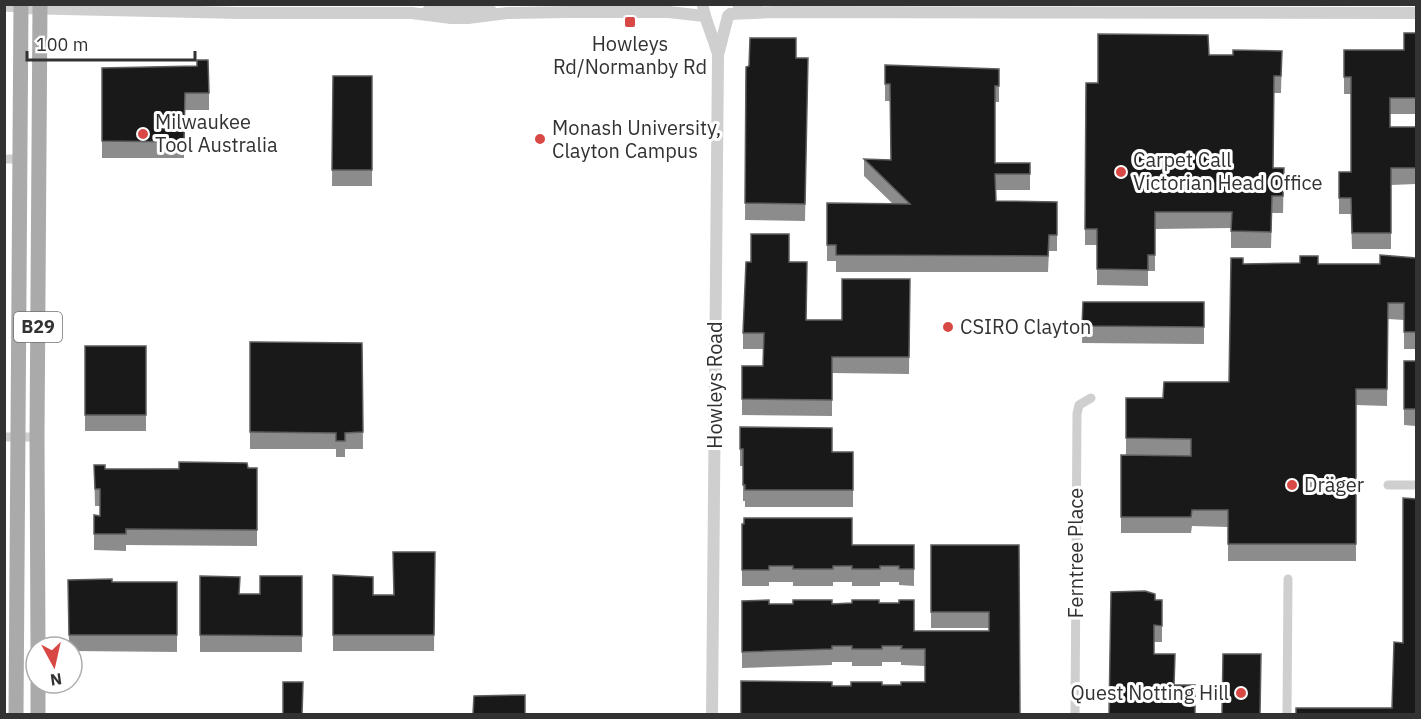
<svg xmlns="http://www.w3.org/2000/svg" width="1421" height="719" font-family="'IBM Plex Sans',sans-serif">
	<rect width="100%" height="100%" fill="#fff"/>
	<g fill="none" stroke-linecap="round" stroke-linejoin="round">
		<g stroke="#cfcfcf" stroke-width="9">
			<path d="M 4,7 L 21,8"/>
			<path d="M 4,159 L 20,159"/>
			<path d="M 4,437 L 37,437"/>
			<path d="M 1388,485 L 1416,485"/>
			<path d="M 1075,714 L 1077,414 L 1079,405 L 1091,398"/>
			<path d="M 1287,714 L 1288,579"/>
		</g>
		<g stroke="#cfcfcf" stroke-width="12">
			<path d="M 703,4 C 702,13 714,39 717,51"/>
			<path d="M 738,4 L 758,9"/>
			<path d="M 21,8 L 239,13 L 412,13 L 451,18 L 468,18 L 507,13 L 569,12 L 669,12 L 704,16"/>
			<path d="M 428,11 L 459,7 L 491,11"/>
			<path d="M 730,14 L 774,12 L 1416,13"/>
			<path d="M 712,714 L 718,55 L 728,16"/>
		</g>
		<g stroke="#aaa" stroke-width="15">
			<path d="M 38,647 L 37,437 L 40,4"/>
			<path d="M 38,683 L 38,714"/>
			<path d="M 16,714 L 21,4"/>
		</g>
	</g>
	<g fill="#8c8c8c">
		<path d="M 1416,33 L 1416,114 L 1390,114 L 1390,127 L 1416,127 L 1416,184 L 1391,185 L 1391,249 L 1352,249 L 1351,214 L 1339,214 L 1339,172 L 1351,172 L 1351,94 L 1344,94 L 1344,50 L 1404,50 Z"/>
		<path d="M 1282,51 L 1281,93 L 1274,93 L 1273,168 L 1284,168 L 1283,213 L 1272,213 L 1271,248 L 1231,248 L 1231,228 L 1155,229 L 1155,271 L 1148,271 L 1148,286 L 1097,285 L 1097,245 L 1085,245 L 1085,229 L 1098,83 L 1209,55 L 1233,55 Z"/>
		<path d="M 796,58 L 808,58 L 805,221 L 745,220 L 746,67 Z"/>
		<path d="M 885,65 L 999,69 L 999,102 L 995,102 L 995,163 L 1030,163 L 1030,190 L 996,190 L 996,201 L 1057,202 L 1057,251 L 1049,251 L 1048,272 L 836,272 L 836,261 L 827,261 L 827,203 L 893,204 L 864,176 L 864,159 L 891,160 L 890,101 L 885,101 Z"/>
		<path d="M 102,68 L 209,93 L 209,110 L 185,110 L 184,158 L 102,158 Z"/>
		<path d="M 333,76 L 372,76 L 372,186 L 332,186 Z"/>
		<path d="M 1416,258 L 1416,349 L 1404,349 L 1404,320 L 1388,319 L 1387,406 L 1356,405 L 1356,561 L 1228,561 L 1228,527 L 1192,526 L 1191,533 L 1121,533 L 1121,455 L 1191,455 L 1126,455 L 1126,398 L 1163,398 L 1229,382 L 1243,264 L 1380,264 Z"/>
		<path d="M 751,262 L 789,262 L 807,278 L 806,320 L 842,320 L 910,279 L 909,374 L 832,373 L 832,416 L 742,415 L 742,366 L 763,366 L 764,349 L 743,349 L 743,333 Z"/>
		<path d="M 1083,302 L 1204,302 L 1204,344 L 1082,343 Z"/>
		<path d="M 250,342 L 362,343 L 363,449 L 345,449 L 345,457 L 336,457 L 336,449 L 250,449 Z"/>
		<rect x="85" y="346" width="61" height="85"/>
		<path d="M 1404,361 L 1416,361 L 1416,426 L 1404,425 Z"/>
		<path d="M 740,427 L 832,452 L 853,452 L 853,507 L 745,507 L 745,501 L 743,501 L 743,466 L 740,466 Z"/>
		<path d="M 94,465 L 105,469 L 257,468 L 257,546 L 126,545 L 126,551 L 94,550 L 94,515 L 100,516 L 100,506 L 95,506 Z"/>
		<path d="M 742,524 L 852,545 L 914,545 L 914,586 L 899,585 L 899,582 L 880,582 L 880,586 L 852,586 L 852,582 L 833,582 L 833,586 L 793,586 L 793,582 L 769,582 L 769,586 L 742,586 Z"/>
		<path d="M 931,545 L 1019,545 L 1020,714 L 832,686 L 901,685 L 925,682 L 925,666 L 901,665 L 901,662 L 882,662 L 882,666 L 852,666 L 852,662 L 832,662 L 832,665 L 742,668 L 742,601 L 769,604 L 879,603 L 914,631 L 989,631 L 989,628 L 931,628 Z"/>
		<path d="M 435,552 L 434,651 L 333,651 L 333,575 L 373,595 L 393,595 Z"/>
		<path d="M 200,576 L 240,594 L 260,594 L 302,576 L 302,652 L 200,652 Z"/>
		<path d="M 68,580 L 112,582 L 177,582 L 177,652 L 72,651 L 72,647 L 69,647 Z"/>
		<path d="M 1155,600 L 1162,600 L 1162,642 L 1154,642 L 1109,714 Z"/>
	</g>
	<g fill="#191919" stroke="#5e5e5e" stroke-width="1.5">
		<path d="M 1404,33 L 1416,33 L 1416,98 L 1390,98 L 1390,127 L 1416,127 L 1416,168 L 1391,168 L 1391,233 L 1352,233 L 1351,198 L 1339,198 L 1339,172 L 1351,172 L 1351,77 L 1344,77 L 1344,50 L 1404,50 Z"/>
		<path d="M 1098,34 L 1208,35 L 1209,55 L 1233,55 L 1233,50 L 1282,51 L 1281,76 L 1274,76 L 1273,168 L 1284,168 L 1283,196 L 1272,196 L 1271,232 L 1231,231 L 1232,212 L 1155,212 L 1155,255 L 1148,255 L 1148,270 L 1097,269 L 1097,229 L 1085,229 L 1086,83 L 1098,83 Z"/>
		<path d="M 750,38 L 796,38 L 796,58 L 808,58 L 805,204 L 745,203 L 746,67 L 749,66 Z"/>
		<path d="M 197,60 L 208,60 L 209,93 L 185,93 L 184,142 L 102,141 L 102,68 L 197,66 Z"/>
		<path d="M 885,65 L 999,69 L 999,86 L 995,86 L 995,163 L 1030,163 L 1030,174 L 995,174 L 996,201 L 1057,202 L 1057,235 L 1049,235 L 1048,256 L 836,255 L 836,245 L 827,245 L 827,203 L 910,204 L 864,159 L 891,160 L 890,84 L 885,84 Z"/>
		<path d="M 333,76 L 372,76 L 372,170 L 332,170 Z"/>
		<path d="M 751,234 L 789,234 L 789,262 L 807,262 L 806,320 L 842,320 L 842,279 L 910,279 L 909,357 L 832,357 L 832,400 L 742,399 L 742,366 L 763,366 L 764,333 L 743,333 L 746,262 L 751,262 Z"/>
		<path d="M 1380,255 L 1416,258 L 1416,332 L 1404,332 L 1404,303 L 1388,303 L 1387,389 L 1356,389 L 1356,544 L 1228,544 L 1228,510 L 1192,510 L 1191,517 L 1121,517 L 1121,455 L 1191,456 L 1191,439 L 1126,438 L 1126,398 L 1163,398 L 1164,382 L 1229,382 L 1231,258 L 1243,258 L 1243,264 L 1300,263 L 1300,256 L 1318,256 L 1318,264 L 1380,264 Z"/>
		<path d="M 1083,302 L 1204,302 L 1204,327 L 1082,326 Z"/>
		<path d="M 250,342 L 362,343 L 363,432 L 345,433 L 345,441 L 336,441 L 336,433 L 250,432 Z"/>
		<rect x="85" y="346" width="61" height="69"/>
		<rect x="1404" y="361" width="12" height="48"/>
		<path d="M 740,427 L 832,428 L 832,452 L 853,452 L 853,490 L 745,490 L 745,485 L 743,485 L 743,449 L 740,449 Z"/>
		<path d="M 179,462 L 247,463 L 248,468 L 257,468 L 257,530 L 126,529 L 126,534 L 94,534 L 94,515 L 100,516 L 100,489 L 95,489 L 94,465 L 105,465 L 105,469 L 179,469 Z"/>
		<path d="M 1403,498 L 1416,499 L 1416,714 L 1296,714 L 1296,708 L 1392,708 L 1394,642 L 1403,643 Z"/>
		<path d="M 744,518 L 852,518 L 852,545 L 914,545 L 914,569 L 899,569 L 899,566 L 880,566 L 880,569 L 852,569 L 852,566 L 833,566 L 833,569 L 793,569 L 793,566 L 769,566 L 769,570 L 742,570 L 742,524 L 744,524 Z"/>
		<path d="M 931,545 L 1019,545 L 1020,714 L 741,714 L 741,681 L 832,682 L 832,686 L 851,686 L 851,682 L 882,682 L 882,685 L 901,685 L 901,682 L 925,682 L 925,649 L 901,649 L 902,646 L 882,646 L 882,649 L 852,649 L 852,646 L 832,646 L 832,649 L 742,652 L 742,601 L 769,600 L 769,604 L 793,604 L 793,600 L 832,600 L 832,604 L 852,603 L 852,600 L 879,600 L 879,603 L 899,603 L 899,600 L 914,600 L 914,631 L 989,631 L 989,612 L 931,612 Z"/>
		<path d="M 393,552 L 435,552 L 434,635 L 333,635 L 333,575 L 373,577 L 373,595 L 394,595 Z"/>
		<path d="M 200,576 L 240,577 L 239,594 L 260,594 L 260,576 L 302,576 L 302,636 L 200,635 Z"/>
		<path d="M 112,579 L 112,582 L 177,582 L 177,635 L 69,635 L 68,580 Z"/>
		<path d="M 1145,591 L 1155,594 L 1155,600 L 1162,600 L 1162,626 L 1154,625 L 1154,654 L 1175,654 L 1174,685 L 1195,685 L 1195,714 L 1109,714 L 1111,592 Z"/>
		<path d="M 1223,654 L 1261,654 L 1260,714 L 1222,714 Z"/>
		<path d="M 283,682 L 303,682 L 302,714 L 283,714 Z"/>
		<path d="M 525,695 L 525,714 L 473,714 L 474,696 Z"/>
	</g>
	<g fill="#d84945" stroke="#fff" stroke-width="2">
		<rect x="624" y="16" width="12" height="12" rx="3"/>
		<circle cx="143" cy="134" r="6"/>
		<circle cx="540" cy="139" r="6"/>
		<circle cx="1121" cy="172" r="6"/>
		<circle cx="948" cy="327" r="6"/>
		<circle cx="1292" cy="485" r="6"/>
		<circle cx="1241" cy="693" r="6"/>
	</g>
	<g text-anchor="middle" stroke-width="6" stroke-linejoin="round" paint-order="stroke">
		<rect fill="#fff" stroke="#707070" stroke-width="1.5" x="14" y="312" width="48" height="30" rx="4.5"/>
		<g font-size="18" font-weight="bold" fill="#323232">
			<text x="38" y="333">B29</text>
		</g>
		<g font-size="20" fill="#323232" stroke="#fff" text-anchor="start">
			<text x="630" y="51" text-anchor="middle">Howleys<tspan x="630" dy="23">Rd/Normanby Rd</tspan></text>
			<text x="155" y="129">Milwaukee<tspan x="155" dy="23">Tool Australia</tspan></text>
			<text x="552" y="135">Monash University,<tspan x="552" dy="23">Clayton Campus</tspan></text>
			<text x="1133" y="167">Carpet Call<tspan x="1133" dy="23">Victorian Head Office</tspan></text>
			<text x="960" y="334">CSIRO Clayton</text>
			<text x="1304" y="492">Dräger</text>
			<text x="1229" y="700" text-anchor="end">Quest Notting Hill</text>
		</g>
		<g font-size="20" fill="#323232" stroke="#fff">
			<text transform="translate(715 385) rotate(-90)" y="7">Howleys Road</text>
			<text transform="translate(1076 553) rotate(-90)" y="7">Ferntree Place</text>
		</g>
	</g>
	<rect width="1421" height="719" fill="none" stroke="#323232" stroke-width="12"/>
	<g transform="translate(54 665) rotate(172)"><circle r="28" fill="#ffffff" stroke="#adadad" stroke-width="1.5"/>
	<path d="M0-4.5L10 22L0 15L-10 22Z" fill="#d84945"/>
	<text y="-9" font-size="16" font-weight="bold" text-anchor="middle" fill="#323232">N</text>
	</g>
	<path d="M27 51v9h168v-9" fill="none" stroke="#323232" stroke-width="3"/>
	<text x="36" y="51" font-size="18" fill="#323232" stroke="#ffffff" stroke-width="4.5" paint-order="stroke">100 m</text>
</svg>
